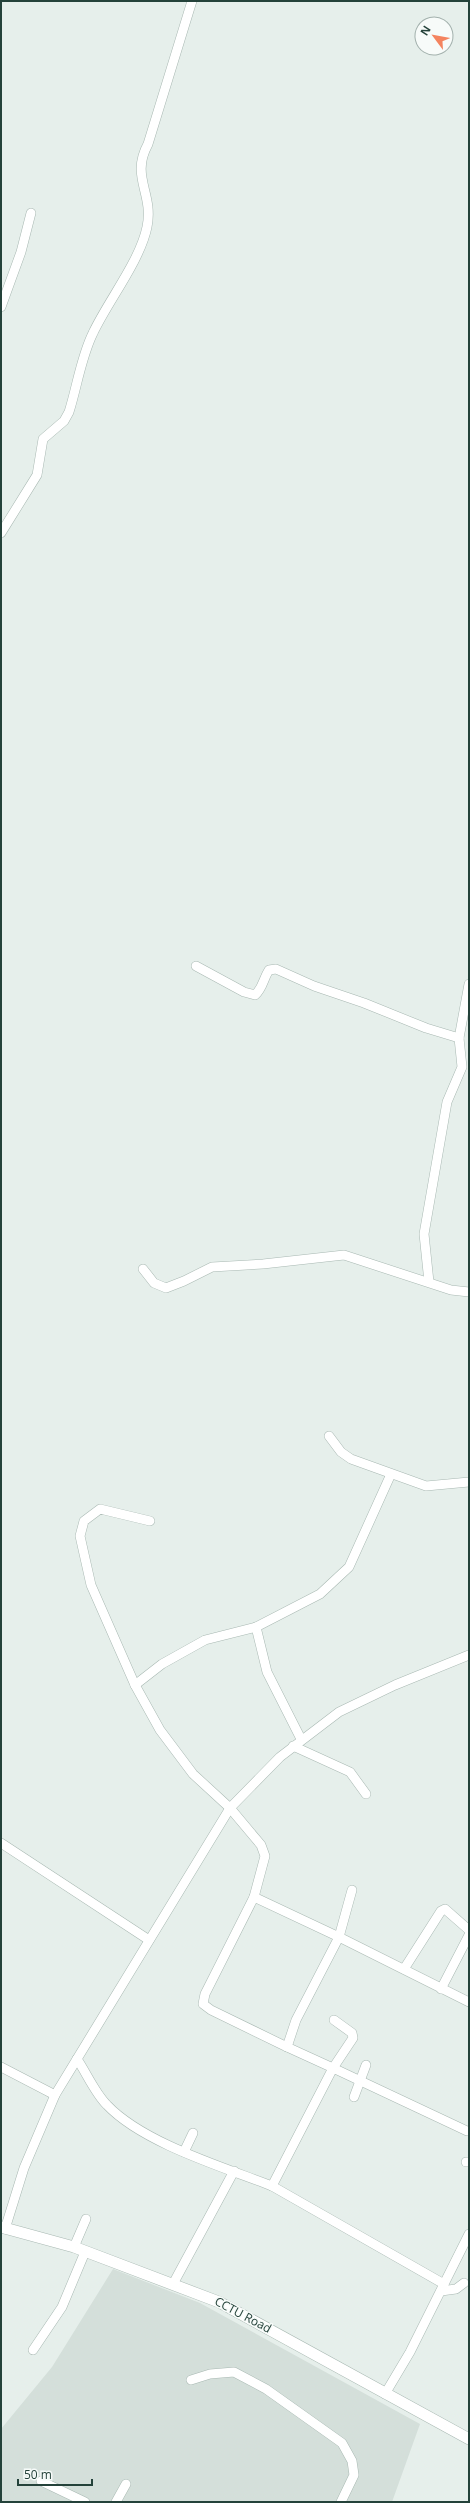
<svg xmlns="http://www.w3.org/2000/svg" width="470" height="2503" font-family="'Open Sans',sans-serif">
	<rect width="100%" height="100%" fill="#e6efeb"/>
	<path fill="#d4dfda" d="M 113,2269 L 200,2303 L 420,2424 L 392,2502 L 1,2502 L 1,2429 L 52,2367 Z"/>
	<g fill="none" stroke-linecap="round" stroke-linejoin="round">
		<g stroke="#a8b8b2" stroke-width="10">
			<g id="minor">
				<path d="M 1,307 L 21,252 L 31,213"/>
				<path d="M 1,533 L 37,475 L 43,439 L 64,421 L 69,412 C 77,387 81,357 93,333 C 108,301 140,261 147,227 C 154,193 130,177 148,144 L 192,1"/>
				<path d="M 196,966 L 244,992 L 255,995 C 263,988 263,979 269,970 L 276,969 L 314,986 L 364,1003 L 426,1028 L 459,1038 L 462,1067 L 447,1102 L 424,1234 L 429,1282"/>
				<path d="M 459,1038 L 469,984"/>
				<path d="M 143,1269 L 154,1283 L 166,1288 L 184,1281 L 212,1267 L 263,1264 L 344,1255 L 451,1290 L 469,1292"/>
				<path d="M 329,1436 L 341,1452 L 351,1459 L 426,1486 L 469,1482"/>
				<path d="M 150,1521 L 100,1509 L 84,1521 L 80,1536 L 91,1585 L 135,1685 L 160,1730 L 193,1774 L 230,1808 L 261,1845 L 265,1856 L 254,1897"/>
				<path d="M 135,1685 L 162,1664 L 205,1640 L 256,1627"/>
				<path d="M 301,1739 L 267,1672 L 256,1627 L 320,1594 L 349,1567 L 391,1474"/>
				<path d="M 293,1746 L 350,1772 L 366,1794"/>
				<path d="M 1,1843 L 149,1940"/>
				<path d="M 404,1969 L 441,1911 L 445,1909 L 469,1930"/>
				<path d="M 441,1989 L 469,1935"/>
				<path d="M 334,2020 L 352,2033 L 353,2038 L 333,2068 L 287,2047 L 296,2020 L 339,1937 L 469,2002"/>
				<path d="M 287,2047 L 211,2010 L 203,2004 L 205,1994 L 254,1897 L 339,1937 L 352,1890"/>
				<path d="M 77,2059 C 87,2074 95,2093 107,2105 C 143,2143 223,2167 272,2186"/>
				<path d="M 1,2067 L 55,2095"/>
				<path d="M 354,2097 L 366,2065"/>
				<path d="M 184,2152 L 193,2133"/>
				<path d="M 466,2162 L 469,2162"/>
				<path d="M 5,2229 L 24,2168 L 55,2095 L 230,1808 L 280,1757 L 339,1712 L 395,1685 L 469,1655"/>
				<path d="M 74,2247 L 86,2219"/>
				<path d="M 173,2284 L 234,2171"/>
				<path d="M 444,2284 L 272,2186 L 333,2068 L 467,2131"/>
				<path d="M 441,2291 L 456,2289 L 464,2283"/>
				<path d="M 33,2350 L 62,2307 L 85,2252"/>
				<path d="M 191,2380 L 210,2374 L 234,2372 L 266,2389 L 342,2443 L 352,2461 L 354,2475 L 341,2502"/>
				<path d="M 385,2394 L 410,2352 L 469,2234"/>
				<path d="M 41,2481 L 85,2502"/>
				<path d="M 116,2502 L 126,2484"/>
			</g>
		</g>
		<g stroke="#a8b8b2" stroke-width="12">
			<path id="tertiary" d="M 1,2227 L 74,2247 L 219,2302 L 469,2439"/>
		</g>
		<use href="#minor" stroke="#fff" stroke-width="9"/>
		<use href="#tertiary" stroke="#fff" stroke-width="11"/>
	</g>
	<g text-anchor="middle" stroke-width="3" stroke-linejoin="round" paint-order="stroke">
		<g font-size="12" fill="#24423a" stroke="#f7fbf9">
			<text transform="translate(243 2315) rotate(28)" y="4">CCTU Road</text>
		</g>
	</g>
	<rect width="470" height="2503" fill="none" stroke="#24423a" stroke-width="4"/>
	<g transform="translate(434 36) rotate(302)"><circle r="19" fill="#f7fbf9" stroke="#a3b1ad"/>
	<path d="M0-3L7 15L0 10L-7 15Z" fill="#f4845f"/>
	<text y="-6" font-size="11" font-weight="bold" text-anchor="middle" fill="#24423a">N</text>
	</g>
	<path d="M18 2479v6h74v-6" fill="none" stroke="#24423a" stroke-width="2"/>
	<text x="24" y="2479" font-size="12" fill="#24423a" stroke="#f7fbf9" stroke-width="3" paint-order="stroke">50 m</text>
</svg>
